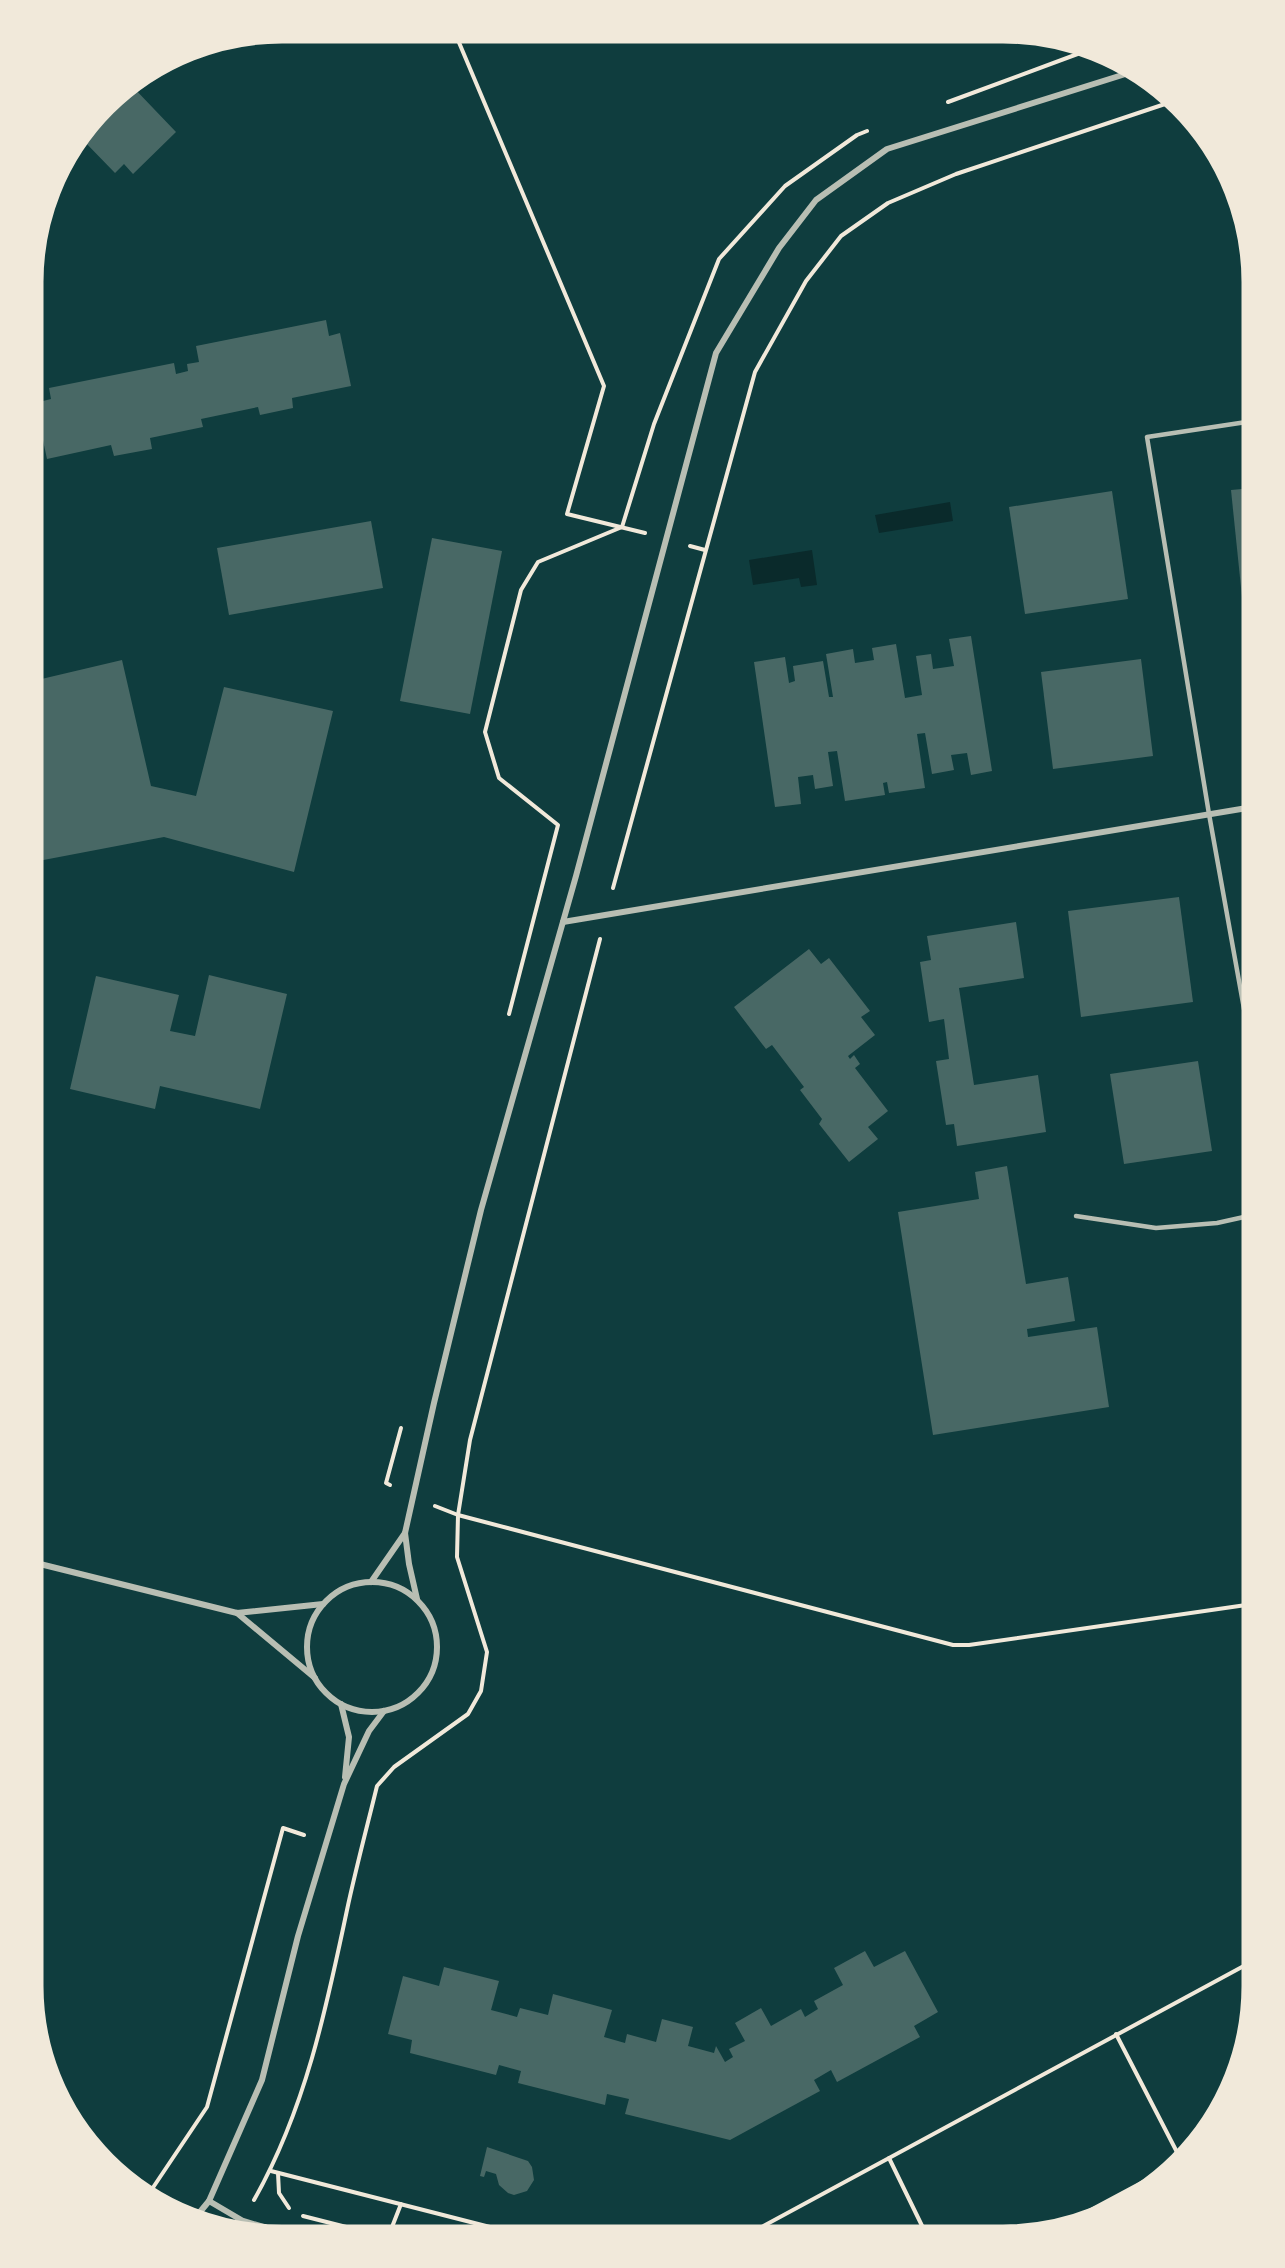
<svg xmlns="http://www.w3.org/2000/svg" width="1285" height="2268" font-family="'Zilla Slab',serif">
	<rect width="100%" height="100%" fill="#0f3d3e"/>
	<g fill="#0a2a2b">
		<path d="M 950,502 L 953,521 L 879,533 L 875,515 Z"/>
		<path d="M 812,550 L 817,585 L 801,587 L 799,578 L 753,585 L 749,560 Z"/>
	</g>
	<g fill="#486865">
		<path d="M 131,85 L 176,132 L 133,174 L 124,164 L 115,173 L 82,139 L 117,94 Z"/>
		<path d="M 326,320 L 329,336 L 340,333 L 351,386 L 292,398 L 293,408 L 260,415 L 258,407 L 201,419 L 203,427 L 150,438 L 152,449 L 114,456 L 111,445 L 47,459 L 35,403 L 51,399 L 49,388 L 174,363 L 176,374 L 188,371 L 187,364 L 199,362 L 196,346 Z"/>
		<path d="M 1253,488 L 1253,595 L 1242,597 L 1231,490 Z"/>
		<path d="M 1112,491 L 1128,599 L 1025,614 L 1009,507 Z"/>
		<path d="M 371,521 L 383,588 L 229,615 L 217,548 Z"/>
		<path d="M 432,538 L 502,551 L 470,714 L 400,701 Z"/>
		<path d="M 1253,619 L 1253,647 L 1252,647 L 1248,620 Z"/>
		<path d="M 971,636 L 992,771 L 971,775 L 967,753 L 951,755 L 954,770 L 932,774 L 925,733 L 917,734 L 925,788 L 889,793 L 887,782 L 883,783 L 885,795 L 845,801 L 837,751 L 828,752 L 833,786 L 815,789 L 813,775 L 798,777 L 801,804 L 775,807 L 754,662 L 785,657 L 789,683 L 795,681 L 793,666 L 823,661 L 829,697 L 833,697 L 826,654 L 853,649 L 855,663 L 874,660 L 872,648 L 896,644 L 905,698 L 922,695 L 916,656 L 931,654 L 933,669 L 954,666 L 949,639 Z"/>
		<path d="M 1141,659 L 1153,756 L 1053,769 L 1041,672 Z"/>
		<path d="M 122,660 L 151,786 L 196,796 L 224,687 L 333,711 L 294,872 L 164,837 L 33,862 L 33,681 Z"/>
		<path d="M 1179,897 L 1193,1002 L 1081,1017 L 1068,911 Z"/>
		<path d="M 1016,922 L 1024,978 L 959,988 L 974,1085 L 1038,1075 L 1046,1132 L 957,1146 L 954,1124 L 946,1125 L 936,1061 L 949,1059 L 944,1019 L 929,1022 L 920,962 L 931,960 L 927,936 Z"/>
		<path d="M 809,949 L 821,964 L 829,958 L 870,1011 L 861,1017 L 875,1035 L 848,1056 L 850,1059 L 854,1055 L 860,1064 L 855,1068 L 888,1111 L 868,1127 L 878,1139 L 849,1162 L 819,1124 L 822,1119 L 800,1090 L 804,1087 L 772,1045 L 766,1049 L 734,1007 Z"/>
		<path d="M 209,975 L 287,994 L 260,1109 L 160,1086 L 155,1109 L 70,1089 L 96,976 L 179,995 L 170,1031 L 195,1036 Z"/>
		<path d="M 1198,1061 L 1212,1151 L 1124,1164 L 1110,1074 Z"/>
		<path d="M 1007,1166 L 1026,1284 L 1068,1277 L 1075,1321 L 1027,1329 L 1028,1337 L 1097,1327 L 1109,1407 L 933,1435 L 898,1212 L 979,1199 L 975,1172 Z"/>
		<path d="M 865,1951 L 874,1967 L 905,1951 L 938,2012 L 914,2026 L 920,2037 L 837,2082 L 831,2070 L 814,2080 L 820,2091 L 730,2140 L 625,2114 L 629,2099 L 607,2094 L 605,2105 L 518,2083 L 521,2071 L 499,2065 L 496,2075 L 410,2053 L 412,2040 L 388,2034 L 403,1976 L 439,1986 L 444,1967 L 499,1981 L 491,2010 L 517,2017 L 520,2008 L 548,2015 L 553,1994 L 612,2010 L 604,2037 L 625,2043 L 627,2034 L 656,2042 L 662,2019 L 693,2027 L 688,2046 L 714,2053 L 716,2046 L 725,2062 L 733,2057 L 729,2049 L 745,2041 L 735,2023 L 761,2008 L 771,2026 L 801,2009 L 805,2017 L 818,2009 L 814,2001 L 843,1985 L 834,1968 Z"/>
		<path d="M 487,2147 L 528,2161 L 532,2167 L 534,2180 L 527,2191 L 514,2195 L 508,2193 L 499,2185 L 496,2174 L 486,2171 L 484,2177 L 480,2176 Z"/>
	</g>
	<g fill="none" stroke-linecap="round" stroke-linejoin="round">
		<g stroke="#f1e9da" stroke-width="4">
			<path d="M 455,33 L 604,386 L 567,514 L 645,533"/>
			<path d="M 948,102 L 1091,49"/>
			<path d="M 690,546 L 705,550"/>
			<path d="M 613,888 L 755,372 L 806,281 L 841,236 L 888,203 L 956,174 L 1174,101"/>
			<path d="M 509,1014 L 558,825 L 499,778 L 485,732 L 521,590 L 538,562 L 622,527 L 654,424 L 719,259 L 785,186 L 857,135 L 867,131"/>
			<path d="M 390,1485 L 386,1483 L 401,1428"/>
			<path d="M 435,1506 L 458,1515 L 953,1645 L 969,1645 L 1253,1604"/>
			<path d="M 1116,2034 L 1180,2158"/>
			<path d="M 889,2158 L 927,2236"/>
			<path d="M 271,2171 L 521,2235"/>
			<path d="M 278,2173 L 279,2193 L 289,2208"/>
			<path d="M 148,2195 L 207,2107 L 283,1828 L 304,1835"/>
			<path d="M 254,2200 C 305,2110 326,2010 347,1910 C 356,1868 367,1827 377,1786 L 394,1767 L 468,1714 L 481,1691 L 487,1652 L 457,1557 L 458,1515 L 470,1440 L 600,939"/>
			<path d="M 303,2216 L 366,2232 L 386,2231 L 392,2227 L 401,2204"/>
			<path d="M 1057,2228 L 1171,2167"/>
			<path d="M 745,2236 L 1253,1961"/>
		</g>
		<g stroke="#b8beb3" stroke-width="4.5">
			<path d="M 1253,1059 L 1209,814 L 1147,437 L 1253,421"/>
			<path d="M 1076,1216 L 1156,1228 L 1217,1223 L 1253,1215"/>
		</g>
		<g stroke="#b8beb3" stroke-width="6">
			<path d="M 563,922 L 1253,807"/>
			<path d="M 32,1562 L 237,1613 L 323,1604"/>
			<path d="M 371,1582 L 405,1533"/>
			<circle cx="372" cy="1647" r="65"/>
			<path d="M 417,1599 L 409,1564 L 405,1533 L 434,1403 L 481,1210 L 576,876 L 716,353 L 779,248 L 816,200 L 887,149 L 1135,71"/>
			<path d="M 237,1613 L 315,1678"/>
			<path d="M 341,1704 L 349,1737 L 345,1777"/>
			<path d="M 209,2201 L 243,2221 L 287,2234"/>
			<path d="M 195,2218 L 209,2201 L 262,2080 L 298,1936 L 344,1784 L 369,1731 L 384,1711"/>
		</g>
	</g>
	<path d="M0 0H1285V2268H0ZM282 42H1003A240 240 0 0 1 1243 282V1986A240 240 0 0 1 1003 2226H282A240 240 0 0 1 42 1986V282A240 240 0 0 1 282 42Z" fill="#f1e9da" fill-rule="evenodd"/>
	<path fill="none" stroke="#f1e9da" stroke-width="3" d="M282 42H1003A240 240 0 0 1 1243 282V1986A240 240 0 0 1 1003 2226H282A240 240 0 0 1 42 1986V282A240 240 0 0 1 282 42Z"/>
</svg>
